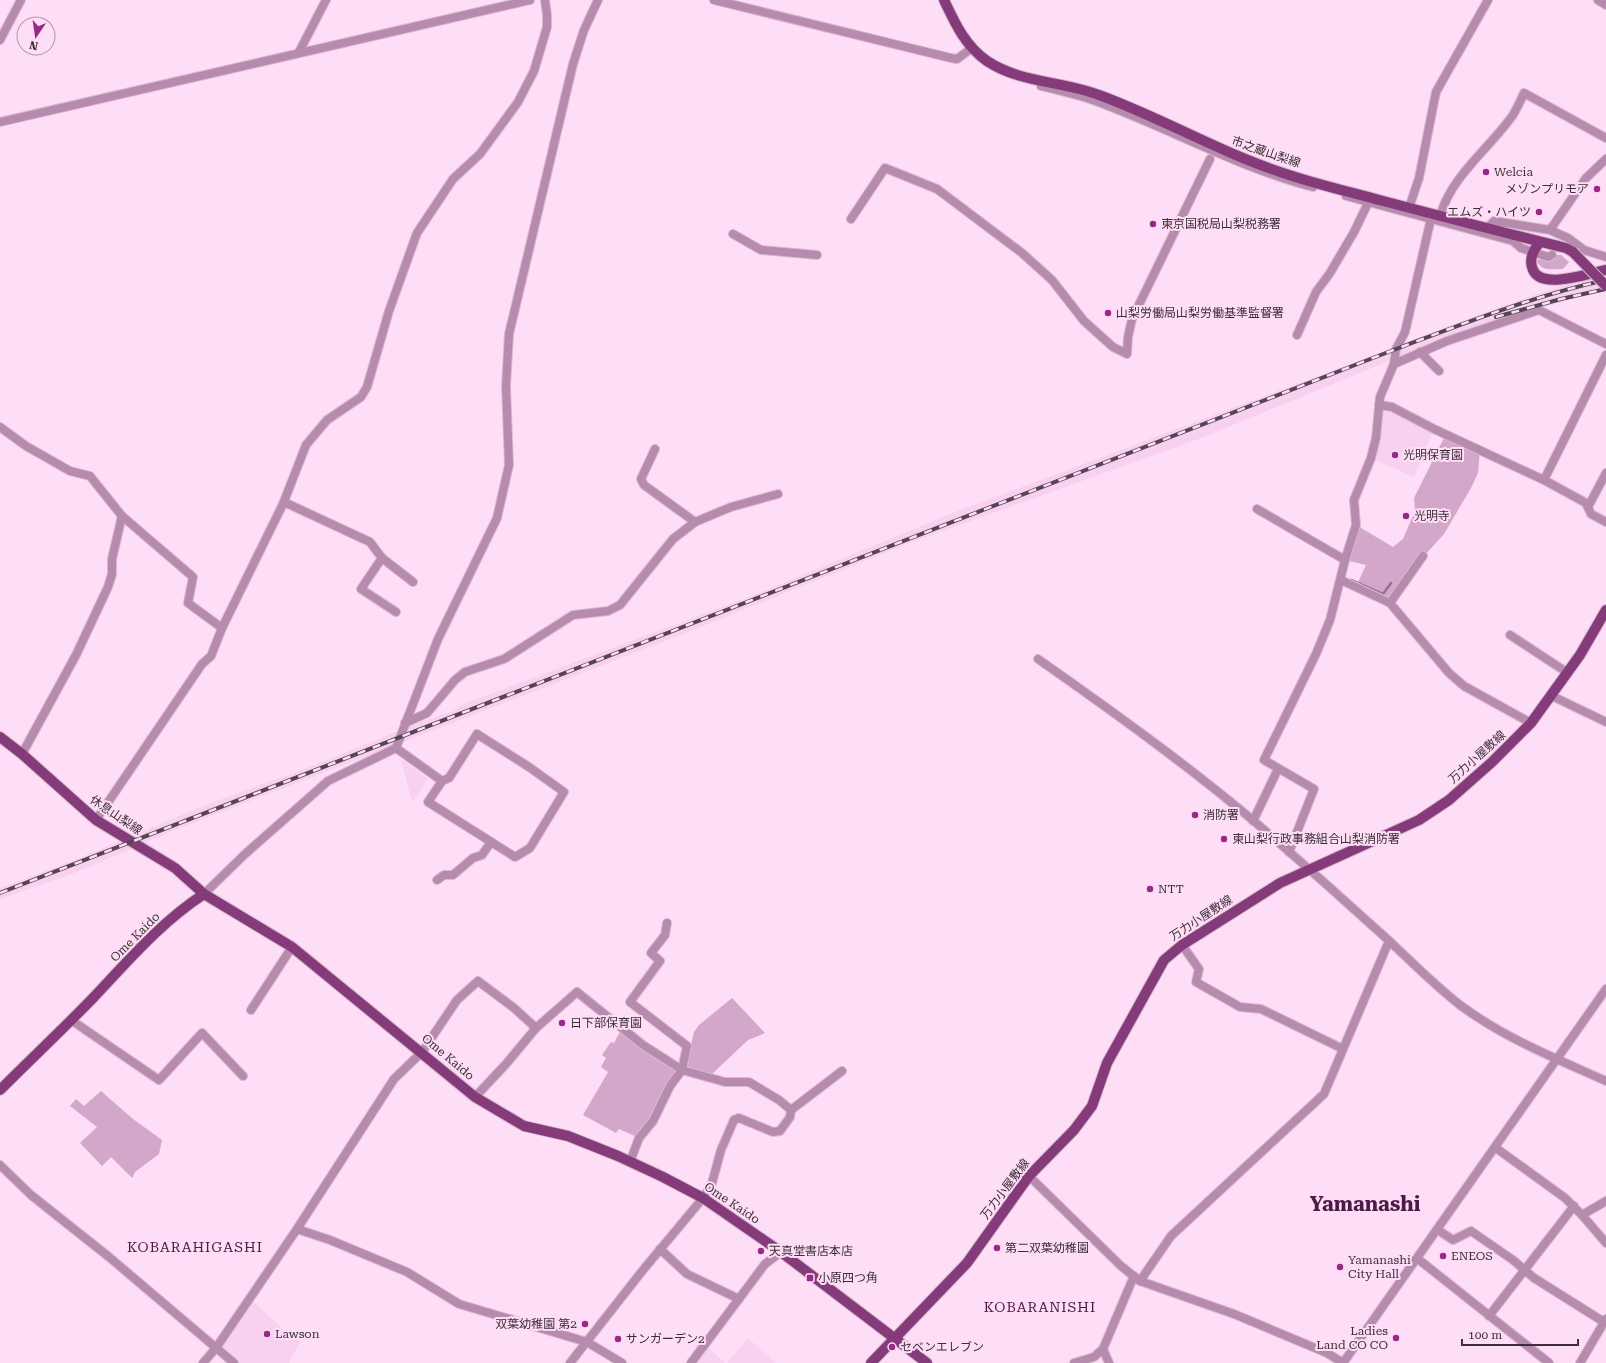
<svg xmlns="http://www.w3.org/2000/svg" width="1606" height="1363" font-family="'Roboto Serif','Noto Sans JP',serif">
	<rect width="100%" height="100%" fill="#feddf6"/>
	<g fill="#f8d1f0">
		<path d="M 1606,277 L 1606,292 L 1589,294 L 1530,311 L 1406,354 L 1204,437 L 915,541 L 673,638 L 180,828 L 77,872 L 0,899 L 0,888 L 77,859 L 203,806 L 317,764 L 423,721 L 454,711 L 461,705 L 759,593 L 955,512 L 1393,348 L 1477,315 L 1557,287 Z"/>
		<path d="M 1379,405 L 1434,429 L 1414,477 L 1371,458 Z"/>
		<path d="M 401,759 L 428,779 L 412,802 Z"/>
		<path d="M 250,1299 L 279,1325 L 282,1331 L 300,1341 L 289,1363 L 234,1363 L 216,1348 Z"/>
		<path d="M 748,1338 L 775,1363 L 727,1363 Z"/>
		<path d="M 704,1344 L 725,1363 L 691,1363 Z"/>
	</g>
	<g fill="#d3a7ca">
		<path d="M 1555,255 L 1561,255 L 1569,262 L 1563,269 C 1551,269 1542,272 1536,260 L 1553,259 Z"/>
		<path d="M 1446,434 L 1480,450 L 1478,473 L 1471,488 L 1444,534 L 1423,557 L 1390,603 L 1356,587 L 1366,565 L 1345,560 L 1356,525 L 1393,547 L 1403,539 L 1415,511 L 1414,498 Z"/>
		<path d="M 732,998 L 765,1033 L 748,1040 L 711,1075 L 686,1066 L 694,1032 L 699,1025 Z"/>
		<path d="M 622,1028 L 679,1066 L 639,1138 L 619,1129 L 616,1133 L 583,1115 L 608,1072 L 601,1067 L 606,1058 L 602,1055 L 611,1042 L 614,1043 Z"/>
		<path d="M 101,1091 L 133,1119 L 162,1140 L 159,1154 L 135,1172 L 132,1178 L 111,1157 L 102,1166 L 80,1143 L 97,1127 L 70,1106 L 76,1099 L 84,1106 Z"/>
	</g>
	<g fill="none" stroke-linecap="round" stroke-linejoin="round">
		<path stroke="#9a6d91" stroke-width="2.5" d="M 1351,580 L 1383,594 L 1391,583"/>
		<g stroke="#d7bad0" stroke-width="10">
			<g id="minor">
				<path d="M 714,0 L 951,58 L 957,59 L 972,48"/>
				<path d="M 1598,0 L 1606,5"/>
				<path d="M 0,40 L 21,0"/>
				<path d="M 299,52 L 326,0"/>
				<path d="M 1041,86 C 1057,90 1074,94 1090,99 C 1166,126 1236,167 1313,187"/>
				<path d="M 0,122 L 530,0"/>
				<path d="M 1346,196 L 1513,241 L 1521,248 L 1548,257 L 1552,255"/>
				<path d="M 1409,208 L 1419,178 L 1436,92 L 1488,0"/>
				<path d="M 1440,216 C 1452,175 1489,149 1513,115 C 1517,108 1521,100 1524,93 L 1606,138"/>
				<path d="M 851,219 L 885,168 L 937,189 L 1022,253 L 1052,280 L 1084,321 L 1113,347 L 1127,354 L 1128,337 L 1132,319 L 1210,159"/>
				<path d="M 1487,228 L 1494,221 L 1550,230 L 1568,238 L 1584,250 L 1606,257"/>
				<path d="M 1550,230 L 1586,178 L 1606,159"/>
				<path d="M 733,234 L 761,250 L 817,255"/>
				<path d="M 1297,335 L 1316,292 L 1330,273 L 1354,232 L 1370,199"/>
				<path d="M 1420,352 L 1439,371"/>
				<path d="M 1394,364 L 1447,341 L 1539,310 L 1606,344"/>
				<path d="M 1379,405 L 1392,407 L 1434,429 L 1544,480 L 1586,503 L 1591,514 L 1606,522"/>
				<path d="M 0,427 L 26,446 L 70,471 L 90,476 L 122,516 L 193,577 L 188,603 L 222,628"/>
				<path d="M 655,449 L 641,479 L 644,485 L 695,522"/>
				<path d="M 1544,480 L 1606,355"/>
				<path d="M 284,502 L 370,542 L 382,558 L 413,582"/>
				<path d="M 1588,507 L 1606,473"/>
				<path d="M 1257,509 L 1345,560"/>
				<path d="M 382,558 L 361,589 L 396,612"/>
				<path d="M 1341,580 L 1390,603 L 1449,673 L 1464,686 L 1531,723"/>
				<path d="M 1390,603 L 1423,556"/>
				<path d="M 1510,635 L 1568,673"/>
				<path d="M 1038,659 C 1112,711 1186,764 1255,822 C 1299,860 1343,899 1386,938 C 1411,961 1434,985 1460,1005 C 1504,1038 1557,1059 1606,1081"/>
				<path d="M 1552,696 L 1606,722"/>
				<path d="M 405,723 L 427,713 L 455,680 L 465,672 L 504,659 L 573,615 L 608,611 L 620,605 L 673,539 L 695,522 L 731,507 L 778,494"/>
				<path d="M 477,734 L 529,767 L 564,792 L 530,848 L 515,857 L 428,802 L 442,781 L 449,778 Z"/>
				<path d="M 396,748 L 438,639 L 497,518 L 509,465 L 506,386 L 509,334 L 573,64 L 584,30 L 598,0"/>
				<path d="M 396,748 L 442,781"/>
				<path d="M 22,754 L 76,655 L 108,587 L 112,574 L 112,559 L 122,516"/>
				<path d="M 96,820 L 202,664 L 211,656 L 222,628 L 283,504 L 306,445 L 327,420 L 361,397 L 367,387 L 389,311 L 417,233 L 453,179 L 480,154 L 518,102 L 534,71 L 547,27 L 547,15 L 545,0"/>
				<path d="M 1253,821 L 1278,769"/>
				<path d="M 1289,852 L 1314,789 L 1264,760 L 1316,654 L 1330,620 L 1345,560 L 1356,525 L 1354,500 L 1371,458 L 1376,438 L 1380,397 L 1394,364 L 1396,349 L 1405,332 L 1432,214"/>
				<path d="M 437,880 L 444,875 L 453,875 L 473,858 L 482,855 L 491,842"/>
				<path d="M 204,894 L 244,855 L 328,781 L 396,748"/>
				<path d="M 1182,945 L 1199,969 L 1196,982 L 1240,1007 L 1261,1009 L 1343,1049"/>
				<path d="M 251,1010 L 292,947"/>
				<path d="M 71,1020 L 159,1080 L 202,1033 L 243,1076"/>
				<path d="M 475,1097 L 506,1064 L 536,1028 L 577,992 L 643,1045 L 682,1070 L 725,1082 L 749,1082 L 779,1100 L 791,1110"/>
				<path d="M 1496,1148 L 1565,1198 L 1582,1215"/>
				<path d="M 630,1162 L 639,1138 L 653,1121 L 670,1086 L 682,1070 L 687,1046 L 630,1002 L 660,961 L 651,953 L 665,935 L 667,923"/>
				<path d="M 0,1165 L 31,1195 L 109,1257 L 234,1363"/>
				<path d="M 1029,1176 L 1121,1266 L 1140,1281 L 1234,1314 L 1327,1353 L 1343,1363"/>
				<path d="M 1606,1201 L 1582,1215 L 1606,1243"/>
				<path d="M 297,1229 L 330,1240 L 407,1272 L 459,1304 L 587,1342 L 622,1363"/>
				<path d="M 1438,1230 L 1453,1240 L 1471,1231 L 1513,1260 L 1534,1278 L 1604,1322"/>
				<path d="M 660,1249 L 687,1274 L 739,1299"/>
				<path d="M 1418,1259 L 1549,1363"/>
				<path d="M 1140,1281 L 1171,1236 L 1324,1094 L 1389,941"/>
				<path d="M 1489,1316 L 1574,1206"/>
				<path d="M 1103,1349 L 1109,1363"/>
				<path d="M 203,1363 L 216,1348 L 297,1229 L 394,1079 L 422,1052 L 457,1000 L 478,981 L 514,1008 L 536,1028"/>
				<path d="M 570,1363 L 643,1270 L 703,1198 L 712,1183 L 721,1150 L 734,1120 L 739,1118 L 773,1132 L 780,1131 L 790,1117 L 791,1110 L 842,1071"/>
				<path d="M 691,1363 L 765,1264 L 781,1252"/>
				<path d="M 1074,1363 L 1094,1357 L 1103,1349 L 1134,1276"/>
				<path d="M 1343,1363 L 1606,989"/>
				<path d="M 1580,1363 L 1606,1319"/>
			</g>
		</g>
		<g stroke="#d7bad0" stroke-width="12">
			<g id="major">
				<path d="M 944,0 C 955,23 965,46 987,61 C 1020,83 1062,81 1099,95 C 1162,118 1219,152 1283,173 C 1315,184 1350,192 1383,201 C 1444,217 1505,233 1566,248 L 1573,252"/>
				<path d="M 1540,242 C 1534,249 1529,257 1532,267 C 1538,292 1589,273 1606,270"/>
				<path d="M 0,737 L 22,754 L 96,820 L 175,868 L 204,894 L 292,947 L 475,1097 L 524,1126 L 568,1136 L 618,1156 L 663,1177 L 703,1198 L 781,1252 L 927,1363"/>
				<path d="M 0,1090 C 31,1059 63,1029 93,998 C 128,961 161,922 204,894"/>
				<path d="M 871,1363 L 967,1263 L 1029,1176 L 1074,1130 L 1092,1106 L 1107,1063 L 1164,960 L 1182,945 L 1280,883 L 1419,820 L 1449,800 L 1492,762 L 1531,723 L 1580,655 L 1606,610"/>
			</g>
		</g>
		<use href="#minor" stroke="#b68bad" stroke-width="8"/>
		<use href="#major" stroke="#853b7a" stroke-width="10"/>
		<g stroke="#554651" stroke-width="4">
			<g id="rail">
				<path d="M 1496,317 L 1561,299 L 1606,289"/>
				<path d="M 0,893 L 1396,349 C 1465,323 1533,296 1606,280"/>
			</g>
		</g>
		<use href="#rail" stroke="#feddf6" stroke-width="2.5" stroke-dasharray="8" stroke-linecap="butt"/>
		<g stroke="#d7bad0" stroke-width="12" stroke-linecap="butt">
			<path id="major-bridge" d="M 1573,252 L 1606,286"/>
		</g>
		<use href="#major-bridge" stroke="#853b7a" stroke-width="10"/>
	</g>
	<g fill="#972989" stroke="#feddf6" stroke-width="1.5">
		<circle cx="1486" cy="172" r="4"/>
		<circle cx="1597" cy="189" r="4"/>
		<circle cx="1539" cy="212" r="4"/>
		<circle cx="1153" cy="224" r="4"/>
		<circle cx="1108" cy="313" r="4"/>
		<circle cx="1395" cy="455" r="4"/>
		<circle cx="1406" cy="516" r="4"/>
		<circle cx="1195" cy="815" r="4"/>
		<circle cx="1224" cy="839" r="4"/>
		<circle cx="1150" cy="889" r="4"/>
		<circle cx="562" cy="1023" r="4"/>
		<circle cx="997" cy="1248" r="4"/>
		<circle cx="761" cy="1251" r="4"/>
		<circle cx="1443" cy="1256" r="4"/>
		<circle cx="1340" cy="1267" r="4"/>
		<rect x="806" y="1274" width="8" height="8" rx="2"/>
		<circle cx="585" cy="1324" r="4"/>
		<circle cx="267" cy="1334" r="4"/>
		<circle cx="1396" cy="1338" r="4"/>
		<circle cx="618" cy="1339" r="4"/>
		<circle cx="892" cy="1347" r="4"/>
	</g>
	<g text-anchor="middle" stroke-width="4" stroke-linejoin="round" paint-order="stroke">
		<g font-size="12" fill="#3c2f39" stroke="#feddf6">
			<text transform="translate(1266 152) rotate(19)" y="4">市之蔵山梨線</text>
			<text transform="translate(1477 757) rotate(-42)" y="4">万力小屋敷線</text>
			<text transform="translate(116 815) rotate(34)" y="4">休息山梨線</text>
			<text transform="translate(1201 918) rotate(-33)" y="4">万力小屋敷線</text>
			<text transform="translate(135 937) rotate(-45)" y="4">Ome Kaido</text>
			<text transform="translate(448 1057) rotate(40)" y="4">Ome Kaido</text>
			<text transform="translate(1005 1189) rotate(-53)" y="4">万力小屋敷線</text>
			<text transform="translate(732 1203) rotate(34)" y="4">Ome Kaido</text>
		</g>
		<g font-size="12" fill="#3c2f39" stroke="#feddf6" text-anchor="start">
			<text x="1494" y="176">Welcia</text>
			<text x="1589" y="193" text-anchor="end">メゾンプリモア</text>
			<text x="1531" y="216" text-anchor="end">エムズ・ハイツ</text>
			<text x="1161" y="228">東京国税局山梨税務署</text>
			<text x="1116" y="317">山梨労働局山梨労働基準監督署</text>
			<text x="1403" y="459">光明保育園</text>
			<text x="1414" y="520">光明寺</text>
			<text x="1203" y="819">消防署</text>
			<text x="1232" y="843">東山梨行政事務組合山梨消防署</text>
			<text x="1158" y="893">NTT</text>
			<text x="570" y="1027">日下部保育園</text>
			<text x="1005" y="1252">第二双葉幼稚園</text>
			<text x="769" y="1255">天真堂書店本店</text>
			<text x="1451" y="1260">ENEOS</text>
			<text x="1348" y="1264">Yamanashi<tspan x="1348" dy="14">City Hall</tspan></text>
			<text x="818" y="1282">小原四つ角</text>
			<text x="577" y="1328" text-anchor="end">双葉幼稚園 第2</text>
			<text x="1388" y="1335" text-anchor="end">Ladies<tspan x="1388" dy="14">Land CO CO</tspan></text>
			<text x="275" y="1338">Lawson</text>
			<text x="626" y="1343">サンガーデン2</text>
			<text x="900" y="1351">セベンエレブン</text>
		</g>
		<g font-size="14" letter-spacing="1" fill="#4d1946" stroke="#feddf6">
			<text x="195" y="1252">KOBARAHIGASHI</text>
			<text x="1040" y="1312">KOBARANISHI</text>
		</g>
		<g font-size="20" font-weight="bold" fill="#4d1946" stroke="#feddf6">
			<text x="1365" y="1211">Yamanashi</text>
		</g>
	</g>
	<g transform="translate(36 36) rotate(193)"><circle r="19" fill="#feddf6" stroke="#b097aa"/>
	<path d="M0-3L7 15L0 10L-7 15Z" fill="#972989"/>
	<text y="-6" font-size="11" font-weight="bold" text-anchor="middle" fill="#3c2f39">N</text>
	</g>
	<path d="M1462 1339v6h116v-6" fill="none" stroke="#3c2f39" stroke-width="2"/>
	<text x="1468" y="1339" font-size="12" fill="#3c2f39" stroke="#feddf6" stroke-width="3" paint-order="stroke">100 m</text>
</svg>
